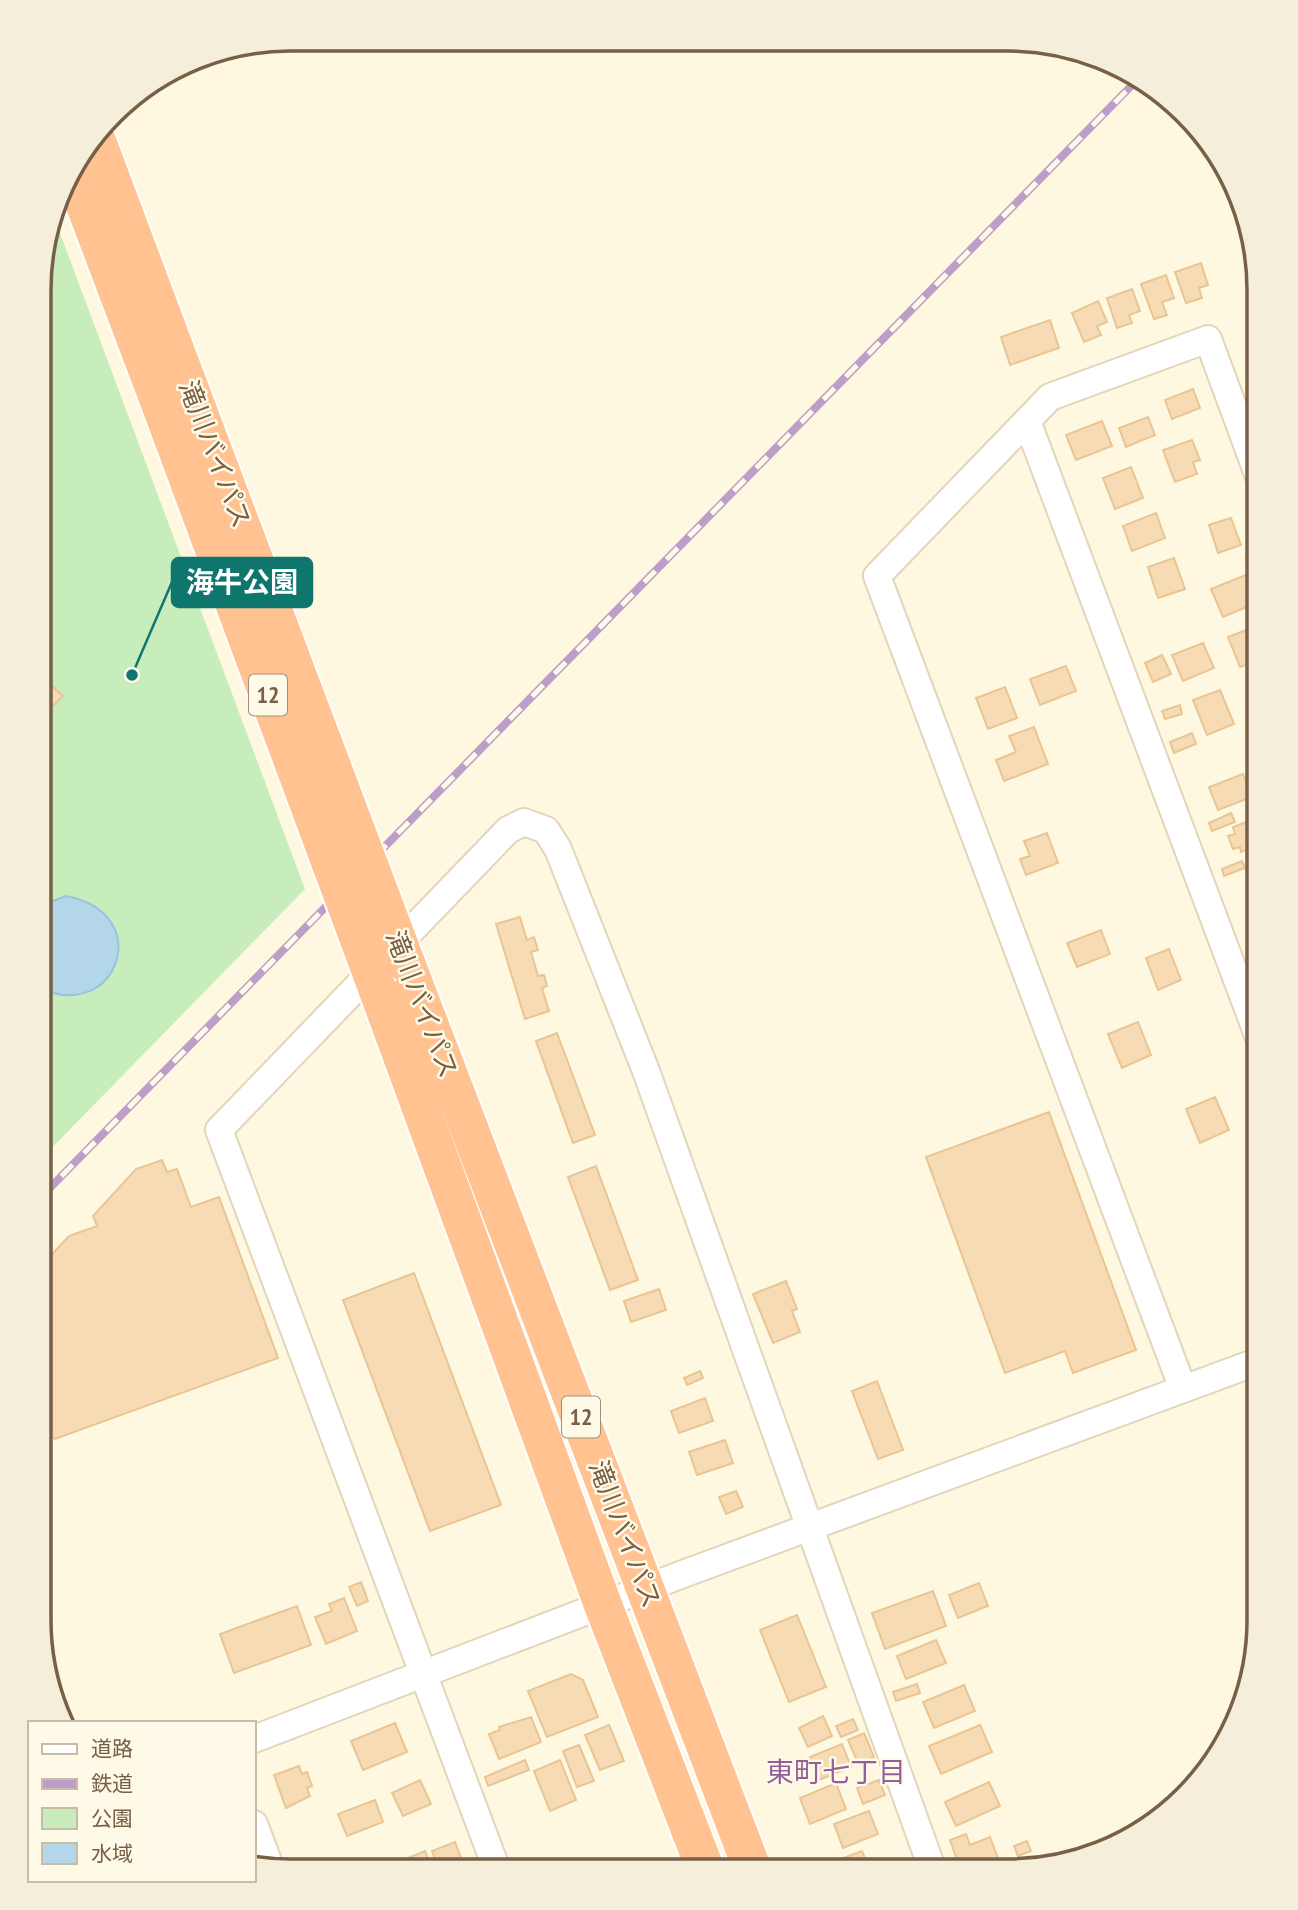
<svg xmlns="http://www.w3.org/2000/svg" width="1298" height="1910" font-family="'PT Sans Narrow','Noto Sans JP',sans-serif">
	<rect width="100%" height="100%" fill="#fef8e0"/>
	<path fill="#c8edbd" d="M 54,217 L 305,889 L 39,1161 L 41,257 Z"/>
	<path fill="#b3d7e9" stroke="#98c5dc" stroke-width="2" d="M 66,896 C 157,913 117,1024 40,988 L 40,906 Z"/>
	<g fill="#f6dbb5" stroke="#eac594" stroke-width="2">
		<path d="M 1201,263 L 1208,285 L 1199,288 L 1202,298 L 1186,303 L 1175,272 Z"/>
		<path d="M 1166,275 L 1174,298 L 1162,302 L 1167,315 L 1154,319 L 1141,284 Z"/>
		<path d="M 1132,289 L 1140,311 L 1129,315 L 1132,323 L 1117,328 L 1107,298 Z"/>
		<path d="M 1098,301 L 1107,322 L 1097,326 L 1101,335 L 1084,342 L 1072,313 Z"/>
		<path d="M 1050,320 L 1059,348 L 1010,365 L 1001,337 Z"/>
		<path d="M 1193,389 L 1200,408 L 1172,419 L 1165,400 Z"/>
		<path d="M 1148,417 L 1155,435 L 1126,447 L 1119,428 Z"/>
		<path d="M 1102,421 L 1112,446 L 1076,460 L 1066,435 Z"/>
		<path d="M 1192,440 L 1200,460 L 1193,462 L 1197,474 L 1175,482 L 1163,450 Z"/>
		<path d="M 1131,467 L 1143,498 L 1115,509 L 1103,478 Z"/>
		<path d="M 1156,513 L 1165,538 L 1132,551 L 1123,526 Z"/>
		<path d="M 1231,518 L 1241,545 L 1218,553 L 1209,525 Z"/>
		<path d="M 1259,553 L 1259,564 L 1250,567 L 1246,557 Z"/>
		<path d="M 1174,558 L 1185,589 L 1158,598 L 1148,567 Z"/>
		<path d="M 1248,574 L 1259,602 L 1223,617 L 1211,589 Z"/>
		<path d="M 1259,625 L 1259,660 L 1240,667 L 1228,637 Z"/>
		<path d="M 1203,643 L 1214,668 L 1183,681 L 1172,655 Z"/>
		<path d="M 1162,655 L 1171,674 L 1153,682 L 1145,663 Z"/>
		<path d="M 1066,666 L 1076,691 L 1040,705 L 1030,679 Z"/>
		<path d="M 1259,683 L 1259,719 L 1249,686 Z"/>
		<path d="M 53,687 L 63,696 L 53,706 L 43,697 Z"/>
		<path d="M 1005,687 L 1017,718 L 988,729 L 976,698 Z"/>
		<path d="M 1220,690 L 1234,724 L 1207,735 L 1193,700 Z"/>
		<path d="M 1180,705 L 1182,714 L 1165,719 L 1162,711 Z"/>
		<path d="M 1034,727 L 1048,764 L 1004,781 L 996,760 L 1016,752 L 1009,736 Z"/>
		<path d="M 1192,733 L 1196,744 L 1174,753 L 1170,742 Z"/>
		<path d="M 1243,774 L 1252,797 L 1218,810 L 1209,787 Z"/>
		<path d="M 1231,813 L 1235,822 L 1212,831 L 1209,823 Z"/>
		<path d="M 1259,817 L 1259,845 L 1241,852 L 1240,847 L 1233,849 L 1228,836 L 1235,834 L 1233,827 Z"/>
		<path d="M 1047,833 L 1058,863 L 1026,875 L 1020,859 L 1030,856 L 1024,841 Z"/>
		<path d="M 1242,861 L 1245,868 L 1224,876 L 1222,869 Z"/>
		<path d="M 520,917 L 527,940 L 534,937 L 538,950 L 531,952 L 538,976 L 544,975 L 547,986 L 542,988 L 549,1011 L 525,1019 L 496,924 Z"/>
		<path d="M 1259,924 L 1259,938 L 1252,941 L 1248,929 Z"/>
		<path d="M 1101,930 L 1110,954 L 1077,967 L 1067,943 Z"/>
		<path d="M 1169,949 L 1181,980 L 1158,990 L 1146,958 Z"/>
		<path d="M 1138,1022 L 1151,1055 L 1122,1068 L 1108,1034 Z"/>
		<path d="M 557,1033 L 595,1135 L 573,1143 L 536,1041 Z"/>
		<path d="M 1215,1097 L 1229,1130 L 1200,1143 L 1186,1109 Z"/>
		<path d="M 1049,1112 L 1136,1350 L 1073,1373 L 1065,1351 L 1005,1373 L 926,1157 Z"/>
		<path d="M 162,1160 L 167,1172 L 177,1169 L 191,1207 L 219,1197 L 278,1358 L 55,1439 L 43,1431 L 39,1420 L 39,1286 L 47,1283 L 41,1266 L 69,1236 L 97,1226 L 93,1216 L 136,1169 Z"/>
		<path d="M 596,1166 L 638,1280 L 610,1290 L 568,1177 Z"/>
		<path d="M 1259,1215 L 1259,1245 L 1249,1219 Z"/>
		<path d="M 414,1273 L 501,1505 L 430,1531 L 343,1300 Z"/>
		<path d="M 786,1281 L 797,1309 L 792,1311 L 800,1332 L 773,1343 L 753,1294 Z"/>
		<path d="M 659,1289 L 666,1310 L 631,1322 L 624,1301 Z"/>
		<path d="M 700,1371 L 703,1378 L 687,1385 L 684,1378 Z"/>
		<path d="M 877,1381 L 903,1450 L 878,1459 L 852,1391 Z"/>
		<path d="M 705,1398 L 713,1421 L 679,1433 L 671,1411 Z"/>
		<path d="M 725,1440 L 733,1463 L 697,1475 L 689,1452 Z"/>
		<path d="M 736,1491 L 743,1507 L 726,1514 L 719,1497 Z"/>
		<path d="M 361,1582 L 368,1601 L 357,1606 L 349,1587 Z"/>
		<path d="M 979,1583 L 988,1606 L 958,1618 L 949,1595 Z"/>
		<path d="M 933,1591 L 946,1626 L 885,1649 L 872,1613 Z"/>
		<path d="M 344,1598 L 357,1631 L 326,1644 L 315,1617 L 332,1611 L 329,1604 Z"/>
		<path d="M 297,1606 L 311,1645 L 234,1673 L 220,1634 Z"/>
		<path d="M 797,1615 L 826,1687 L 789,1702 L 760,1630 Z"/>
		<path d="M 936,1640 L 946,1663 L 906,1679 L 897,1656 Z"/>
		<path d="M 571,1674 L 583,1680 L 598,1717 L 547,1737 L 528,1691 Z"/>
		<path d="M 917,1684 L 920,1693 L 896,1701 L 893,1692 Z"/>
		<path d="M 964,1685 L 975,1711 L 934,1728 L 923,1702 Z"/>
		<path d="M 823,1716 L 832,1736 L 808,1747 L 799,1728 Z"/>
		<path d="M 531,1717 L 541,1742 L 499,1759 L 489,1734 L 500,1730 L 499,1727 Z"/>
		<path d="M 853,1719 L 858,1730 L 841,1737 L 836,1726 Z"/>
		<path d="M 395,1723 L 407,1752 L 363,1770 L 351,1741 Z"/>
		<path d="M 609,1725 L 624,1761 L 600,1770 L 585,1735 Z"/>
		<path d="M 980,1725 L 992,1752 L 941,1774 L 929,1746 Z"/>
		<path d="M 864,1733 L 874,1757 L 859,1765 L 848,1740 Z"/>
		<path d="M 842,1744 L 851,1767 L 819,1780 L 810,1757 Z"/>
		<path d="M 579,1745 L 594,1781 L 577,1787 L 563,1751 Z"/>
		<path d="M 525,1760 L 529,1770 L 488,1786 L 485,1777 Z"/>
		<path d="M 560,1760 L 576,1800 L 550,1811 L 534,1771 Z"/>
		<path d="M 299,1766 L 302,1774 L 307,1772 L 312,1786 L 307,1788 L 310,1796 L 286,1808 L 274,1775 Z"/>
		<path d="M 420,1780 L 431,1804 L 403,1816 L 392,1793 Z"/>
		<path d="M 879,1780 L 885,1795 L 863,1804 L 857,1788 Z"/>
		<path d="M 989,1782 L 1000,1806 L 956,1826 L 945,1802 Z"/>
		<path d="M 836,1783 L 846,1809 L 810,1824 L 800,1798 Z"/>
		<path d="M 375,1800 L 383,1822 L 347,1836 L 338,1814 Z"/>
		<path d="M 869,1811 L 878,1834 L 843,1848 L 834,1824 Z"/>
		<path d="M 966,1834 L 970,1845 L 990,1837 L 1000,1864 L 978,1871 L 961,1871 L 950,1840 Z"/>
		<path d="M 1027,1841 L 1031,1851 L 1018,1856 L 1014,1846 Z"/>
		<path d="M 455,1842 L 466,1870 L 439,1870 L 432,1851 Z"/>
		<path d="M 425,1851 L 432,1870 L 402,1870 L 398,1862 Z"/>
		<path d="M 862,1851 L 870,1871 L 833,1871 L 830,1863 Z"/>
		<path d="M 1031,1859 L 1034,1866 L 1001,1871 Z"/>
	</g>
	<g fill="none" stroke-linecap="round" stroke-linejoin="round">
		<g stroke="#e3d5bb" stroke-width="30">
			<g id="minor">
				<path d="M 1027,421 L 1259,1038"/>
				<path d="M 1183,1389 L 877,576 L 1050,397 L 1208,339 L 1259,477"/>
				<path d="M 254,1739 L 683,1574 L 1259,1361"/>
				<path d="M 254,1824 L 271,1869"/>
				<path d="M 497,1870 L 219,1130 L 508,830 L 524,822 L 546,830 L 558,849 L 646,1071 L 933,1871"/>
			</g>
		</g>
		<g stroke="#fff" stroke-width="42">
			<g id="highway">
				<path d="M 95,136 L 189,387"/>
				<path d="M 71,168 L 159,401"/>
				<path d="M 406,963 L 753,1871"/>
				<path d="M 377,988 L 603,1605 L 706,1871"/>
			</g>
		</g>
		<use href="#minor" stroke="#fff" stroke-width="26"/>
		<use href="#highway" stroke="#ffc290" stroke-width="38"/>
		<g stroke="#bd9ec8" stroke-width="8">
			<path id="rail" d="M 39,1199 L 1137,80"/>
		</g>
		<use href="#rail" stroke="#fffae8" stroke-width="5" stroke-dasharray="16" stroke-linecap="butt"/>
		<g stroke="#fff" stroke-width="42" stroke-linecap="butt">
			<g id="highway-bridge">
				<path d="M 189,387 L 406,963"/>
				<path d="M 159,401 L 377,988"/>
			</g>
		</g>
		<use href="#highway-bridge" stroke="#ffc290" stroke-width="38"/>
	</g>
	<g text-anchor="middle" stroke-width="5" stroke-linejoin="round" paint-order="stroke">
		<g fill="#fffae8" stroke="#a08e76" stroke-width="2">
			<rect x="249" y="674.5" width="38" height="41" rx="5"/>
			<rect x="562" y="1396.5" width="38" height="41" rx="5"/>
		</g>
		<g font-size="24" font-weight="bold" fill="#776045">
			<text x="268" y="703">12</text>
			<text x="581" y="1425">12</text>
		</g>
		<g font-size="26" fill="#776045" stroke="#fffae8">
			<text transform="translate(215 454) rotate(69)" y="9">滝川バイパス</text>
			<text transform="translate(422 1004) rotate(69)" y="9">滝川バイパス</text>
			<text transform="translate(625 1534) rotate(69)" y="9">滝川バイパス</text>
		</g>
		<g font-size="28" fill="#93609c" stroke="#fffae8">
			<text x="836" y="1782">東町七丁目</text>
		</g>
	</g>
	<path d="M0 0H1298V1910H0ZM290 51H1008A239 239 0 0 1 1247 290V1620A239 239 0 0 1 1008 1859H290A239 239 0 0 1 51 1620V290A239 239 0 0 1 290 51Z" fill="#f4eedb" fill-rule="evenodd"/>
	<path fill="none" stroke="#776045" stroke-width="3.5" d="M290 51H1008A239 239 0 0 1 1247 290V1620A239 239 0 0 1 1008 1859H290A239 239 0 0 1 51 1620V290A239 239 0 0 1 290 51Z"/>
	<path fill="none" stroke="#0f766e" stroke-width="2.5" d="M132 675L172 582"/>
	<circle fill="#0f766e" stroke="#fffae8" stroke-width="2.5" cx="132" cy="675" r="7"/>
	<rect fill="#0f766e" stroke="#0f766e" stroke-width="2.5" x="172" y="558" width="140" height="49" rx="7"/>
	<g font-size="28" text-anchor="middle" font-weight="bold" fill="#fff">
		<text x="242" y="592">海牛公園</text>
	</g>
	<rect x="28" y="1721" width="228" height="161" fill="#fffae8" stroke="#c9bca7" stroke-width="2"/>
	<rect x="42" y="1744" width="35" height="10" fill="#ffffff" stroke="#c9bca7" stroke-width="2"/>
	<text x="91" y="1756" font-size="21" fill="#776045">道路</text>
	<rect x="42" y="1779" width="35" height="10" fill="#bd9ec8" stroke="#c9bca7" stroke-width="2"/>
	<text x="91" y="1791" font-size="21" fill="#776045">鉄道</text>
	<rect x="42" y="1808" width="35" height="21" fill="#c8edbd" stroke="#c9bca7" stroke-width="2"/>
	<text x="91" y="1826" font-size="21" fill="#776045">公園</text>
	<rect x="42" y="1843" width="35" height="21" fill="#b3d7e9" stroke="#c9bca7" stroke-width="2"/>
	<text x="91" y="1861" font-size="21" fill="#776045">水域</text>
</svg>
